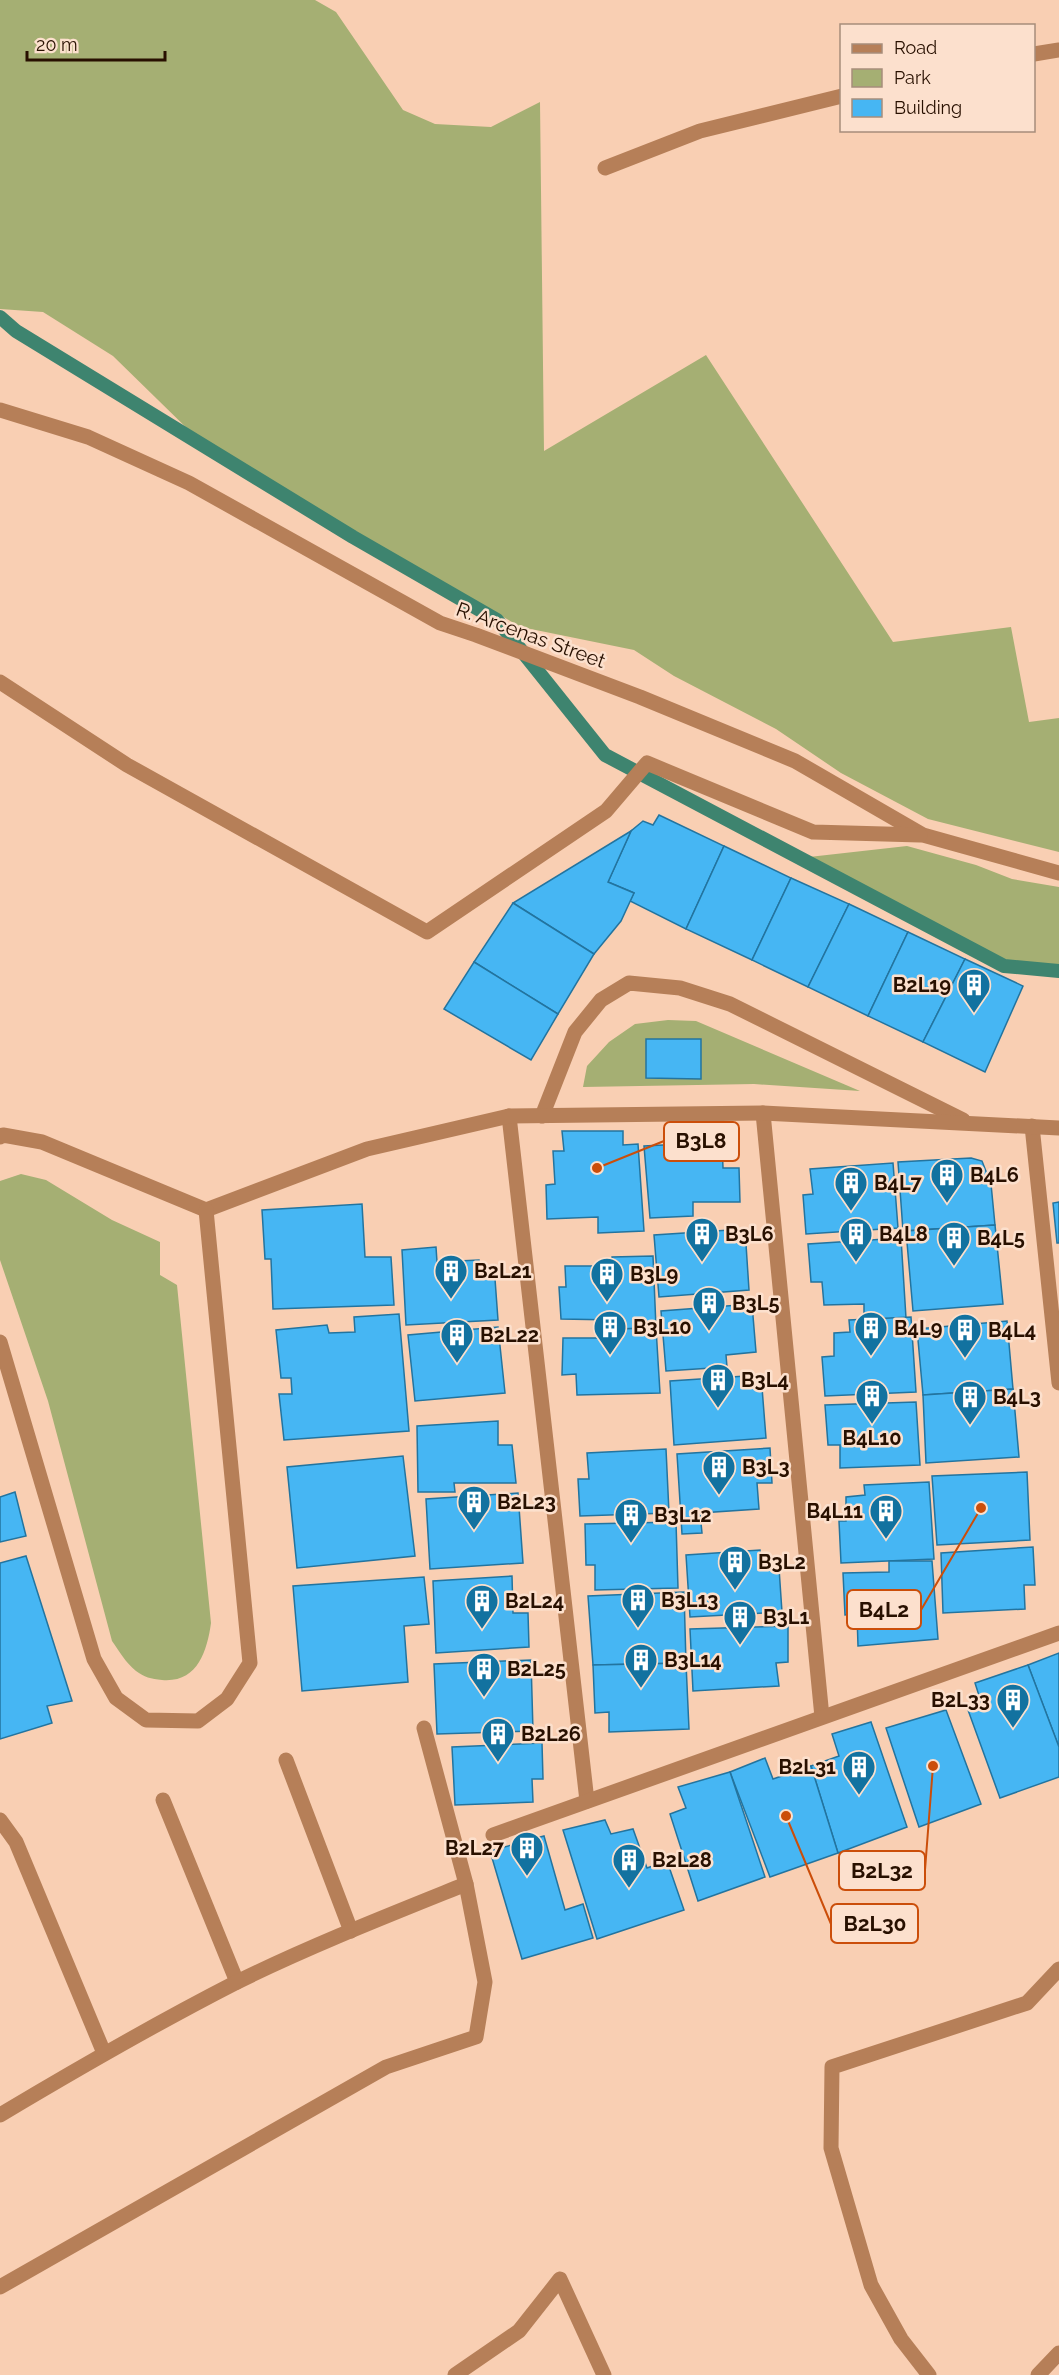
<svg xmlns="http://www.w3.org/2000/svg" width="1059" height="2375" font-family="Raleway,sans-serif">
	<rect width="100%" height="100%" fill="#f9cfb3"/>
	<g fill="#a5af73">
		<path d="M 0,0 L 315,0 L 336,12 L 403,110 L 435,124 L 491,127 L 540,102 L 544,451 L 706,355 L 893,642 L 1011,627 L 1029,722 L 1059,718 L 1059,852 L 928,819 L 841,773 L 776,729 L 674,676 L 634,650 L 521,627 L 368,541 L 201,442 L 113,356 L 43,312 L 0,309 Z"/>
		<path d="M 907,846 L 976,865 L 1012,879 L 1059,887 L 1059,971 L 1004,966 L 800,858 Z"/>
		<path d="M 668,1020 L 696,1021 L 860,1091 L 754,1084 L 583,1087 L 587,1066 L 609,1042 L 635,1024 Z"/>
		<path d="M 21,1174 L 46,1180 L 112,1220 L 160,1242 L 160,1275 L 177,1285 L 211,1623 C 207,1652 197,1683 162,1680 C 151,1679 144,1677 136,1671 C 126,1663 119,1651 112,1641 L 48,1401 L 0,1260 L 0,1181 Z"/>
	</g>
	<g fill="none" stroke-linecap="round" stroke-linejoin="round">
		<path stroke="#3e846f" stroke-width="14" d="M 0,317 L 16,331 L 353,537 L 497,620 L 605,755 L 1004,966 L 1059,971"/>
	</g>
	<g fill="#46b6f3" stroke="#23749f" stroke-width="1.5">
		<path d="M 659,815 L 724,846 L 686,929 L 630,901 L 634,893 L 608,882 L 631,831 L 643,821 L 653,825 Z"/>
		<path d="M 631,831 L 608,882 L 634,893 L 621,921 L 594,954 L 513,903 Z"/>
		<path d="M 724,846 L 791,878 L 752,960 L 686,929 Z"/>
		<path d="M 791,878 L 849,904 L 808,987 L 752,960 Z"/>
		<path d="M 513,903 L 594,954 L 558,1014 L 474,962 Z"/>
		<path d="M 849,904 L 908,932 L 868,1016 L 808,987 Z"/>
		<path d="M 908,932 L 965,959 L 923,1042 L 868,1016 Z"/>
		<path d="M 965,959 L 1023,986 L 985,1072 L 923,1042 Z"/>
		<path d="M 474,962 L 558,1014 L 531,1060 L 444,1009 Z"/>
		<path d="M 646,1039 L 701,1039 L 701,1079 L 646,1078 Z"/>
		<path d="M 562,1131 L 623,1131 L 623,1145 L 638,1144 L 644,1231 L 598,1233 L 598,1217 L 547,1219 L 546,1185 L 555,1184 L 553,1151 L 564,1151 Z"/>
		<path d="M 722,1142 L 723,1168 L 739,1168 L 740,1202 L 693,1202 L 693,1216 L 650,1218 L 644,1146 Z"/>
		<path d="M 971,1158 L 982,1161 L 991,1184 L 995,1225 L 903,1231 L 898,1162 Z"/>
		<path d="M 893,1163 L 898,1228 L 806,1234 L 803,1195 L 813,1194 L 810,1169 Z"/>
		<path d="M 1059,1202 L 1059,1243 L 1057,1243 L 1053,1203 Z"/>
		<path d="M 362,1204 L 365,1257 L 391,1257 L 394,1305 L 273,1309 L 271,1259 L 265,1259 L 262,1210 Z"/>
		<path d="M 995,1225 L 1003,1304 L 913,1311 L 906,1231 Z"/>
		<path d="M 745,1229 L 749,1290 L 659,1297 L 654,1235 Z"/>
		<path d="M 901,1238 L 906,1318 L 864,1320 L 864,1304 L 824,1305 L 822,1282 L 811,1282 L 808,1244 Z"/>
		<path d="M 436,1247 L 437,1262 L 479,1260 L 481,1279 L 495,1279 L 498,1320 L 406,1325 L 402,1250 Z"/>
		<path d="M 653,1256 L 656,1328 L 615,1329 L 615,1320 L 561,1319 L 559,1287 L 566,1287 L 565,1266 L 611,1266 L 612,1257 Z"/>
		<path d="M 752,1304 L 756,1352 L 726,1355 L 727,1367 L 666,1371 L 661,1311 Z"/>
		<path d="M 399,1314 L 409,1431 L 284,1440 L 279,1394 L 292,1394 L 291,1378 L 281,1378 L 276,1330 L 327,1325 L 329,1333 L 355,1332 L 354,1317 Z"/>
		<path d="M 911,1317 L 916,1392 L 825,1396 L 822,1357 L 834,1356 L 834,1333 L 850,1332 L 849,1320 Z"/>
		<path d="M 1007,1321 L 1013,1389 L 923,1395 L 917,1329 Z"/>
		<path d="M 498,1327 L 505,1393 L 415,1401 L 408,1335 Z"/>
		<path d="M 656,1328 L 660,1393 L 577,1395 L 576,1374 L 562,1375 L 563,1338 L 615,1338 L 615,1329 Z"/>
		<path d="M 761,1375 L 766,1438 L 674,1445 L 670,1381 Z"/>
		<path d="M 1013,1389 L 1019,1457 L 926,1463 L 923,1395 Z"/>
		<path d="M 916,1402 L 920,1465 L 840,1468 L 840,1445 L 828,1445 L 825,1405 Z"/>
		<path d="M 498,1421 L 498,1445 L 512,1445 L 516,1483 L 454,1483 L 455,1492 L 418,1492 L 417,1426 Z"/>
		<path d="M 770,1448 L 772,1483 L 757,1483 L 759,1509 L 700,1513 L 702,1533 L 682,1534 L 677,1454 Z"/>
		<path d="M 666,1449 L 669,1513 L 580,1516 L 578,1479 L 589,1479 L 587,1453 Z"/>
		<path d="M 403,1456 L 415,1556 L 297,1568 L 287,1467 Z"/>
		<path d="M 1027,1472 L 1030,1540 L 937,1545 L 932,1476 Z"/>
		<path d="M 929,1482 L 934,1559 L 841,1563 L 839,1521 L 846,1521 L 846,1497 L 865,1495 L 864,1485 Z"/>
		<path d="M 15,1492 L 26,1536 L 0,1542 L 0,1497 Z"/>
		<path d="M 518,1493 L 523,1563 L 430,1569 L 426,1499 Z"/>
		<path d="M 676,1522 L 678,1588 L 595,1590 L 595,1565 L 586,1565 L 585,1524 Z"/>
		<path d="M 1033,1547 L 1035,1585 L 1024,1585 L 1025,1609 L 943,1613 L 941,1553 Z"/>
		<path d="M 760,1550 L 761,1569 L 779,1568 L 782,1612 L 690,1617 L 686,1555 Z"/>
		<path d="M 26,1556 L 72,1701 L 47,1706 L 52,1723 L 0,1739 L 0,1563 Z"/>
		<path d="M 889,1561 L 932,1561 L 938,1639 L 858,1646 L 857,1614 L 845,1615 L 843,1573 L 889,1572 Z"/>
		<path d="M 512,1576 L 513,1613 L 528,1613 L 529,1647 L 436,1653 L 433,1581 Z"/>
		<path d="M 424,1577 L 429,1624 L 404,1626 L 408,1682 L 302,1691 L 293,1586 Z"/>
		<path d="M 684,1592 L 686,1663 L 593,1665 L 588,1596 Z"/>
		<path d="M 788,1626 L 788,1662 L 776,1663 L 779,1686 L 693,1691 L 690,1629 Z"/>
		<path d="M 1059,1653 L 1059,1747 L 1028,1665 Z"/>
		<path d="M 531,1660 L 533,1731 L 437,1734 L 434,1664 Z"/>
		<path d="M 686,1663 L 689,1729 L 609,1732 L 609,1712 L 595,1713 L 593,1665 Z"/>
		<path d="M 1028,1665 L 1059,1747 L 1059,1777 L 1000,1798 L 968,1710 L 982,1705 L 975,1683 Z"/>
		<path d="M 946,1710 L 981,1804 L 919,1827 L 886,1728 Z"/>
		<path d="M 871,1722 L 907,1827 L 838,1853 L 811,1766 L 839,1756 L 832,1734 Z"/>
		<path d="M 542,1743 L 543,1779 L 532,1779 L 533,1802 L 455,1805 L 452,1747 Z"/>
		<path d="M 765,1758 L 773,1779 L 811,1766 L 838,1853 L 770,1877 L 730,1772 Z"/>
		<path d="M 730,1772 L 765,1877 L 698,1901 L 670,1814 L 686,1808 L 678,1787 Z"/>
		<path d="M 605,1820 L 611,1834 L 633,1829 L 647,1868 L 667,1861 L 684,1910 L 597,1939 L 563,1830 Z"/>
		<path d="M 544,1836 L 565,1910 L 583,1904 L 593,1938 L 522,1959 L 490,1851 Z"/>
	</g>
	<g fill="none" stroke-linecap="round" stroke-linejoin="round">
		<g stroke="#b67f58" stroke-width="15">
			<path d="M 1034,54 L 1059,50"/>
			<path d="M 605,168 L 700,131 L 842,96"/>
			<path d="M 0,410 L 88,437 L 189,483 L 440,623 L 476,635 L 640,697 L 795,761 L 923,835 L 1059,873"/>
			<path d="M 0,682 L 127,765 L 427,932 L 606,811 L 647,763 L 813,832 L 920,835"/>
			<path d="M 763,1113 L 822,1717"/>
			<path d="M 509,1116 L 587,1801"/>
			<path d="M 542,1116 L 575,1032 L 601,1000 L 629,983 L 680,988 L 730,1004 L 963,1120"/>
			<path d="M 1032,1126 L 1059,1383"/>
			<path d="M 0,1137 L 3,1135 L 42,1142 L 206,1210 L 367,1149 L 509,1116 L 763,1113 L 1059,1128"/>
			<path d="M 0,1342 L 94,1659 L 116,1698 L 146,1720 L 198,1721 L 227,1699 L 250,1663 L 206,1210"/>
			<path d="M 286,1760 L 351,1931"/>
			<path d="M 163,1800 L 237,1982"/>
			<path d="M 0,1820 L 16,1842 L 104,2053"/>
			<path d="M 493,1835 L 1059,1633"/>
			<path d="M 0,2115 C 77,2069 155,2024 235,1983 C 310,1946 389,1915 466,1884"/>
			<path d="M 0,2287 L 386,2067 L 476,2037 L 485,1982 L 466,1884 L 424,1728"/>
			<path d="M 455,2375 L 519,2331 L 560,2279 L 604,2375"/>
			<path d="M 929,2375 L 901,2339 L 871,2285 L 831,2148 L 832,2067 L 1027,2003 L 1059,1969"/>
			<path d="M 1038,2375 L 1059,2353"/>
		</g>
	</g>
	<defs>
		<g id="building-pin" transform="scale(1.725)"><path d="M0 17L-7.5 6A9.5 9.5 0 1 1 7.5 6Z" fill="#1272a0" stroke="#fce0cd"/><path d="M-4-6H4V6H1V3H-1V6H-4ZM-2.5-4.3h1.7v1.8h-1.7ZM.8-4.3h1.7v1.8H.8ZM-2.5-1h1.7V.8h-1.7ZM.8-1h1.7V.8H.8Z" fill="#fff"/></g>
	</defs>
	<g fill-rule="evenodd">
		<use href="#building-pin" x="974" y="985"/>
		<use href="#building-pin" x="947" y="1175"/>
		<use href="#building-pin" x="851" y="1183"/>
		<use href="#building-pin" x="702" y="1234"/>
		<use href="#building-pin" x="856" y="1234"/>
		<use href="#building-pin" x="954" y="1238"/>
		<use href="#building-pin" x="451" y="1271"/>
		<use href="#building-pin" x="607" y="1274"/>
		<use href="#building-pin" x="709" y="1303"/>
		<use href="#building-pin" x="610" y="1327"/>
		<use href="#building-pin" x="871" y="1328"/>
		<use href="#building-pin" x="965" y="1330"/>
		<use href="#building-pin" x="457" y="1335"/>
		<use href="#building-pin" x="718" y="1380"/>
		<use href="#building-pin" x="872" y="1396"/>
		<use href="#building-pin" x="970" y="1397"/>
		<use href="#building-pin" x="719" y="1467"/>
		<use href="#building-pin" x="474" y="1502"/>
		<use href="#building-pin" x="886" y="1511"/>
		<use href="#building-pin" x="631" y="1515"/>
		<use href="#building-pin" x="735" y="1562"/>
		<use href="#building-pin" x="638" y="1600"/>
		<use href="#building-pin" x="482" y="1601"/>
		<use href="#building-pin" x="740" y="1617"/>
		<use href="#building-pin" x="641" y="1660"/>
		<use href="#building-pin" x="484" y="1669"/>
		<use href="#building-pin" x="1013" y="1700"/>
		<use href="#building-pin" x="498" y="1734"/>
		<use href="#building-pin" x="859" y="1767"/>
		<use href="#building-pin" x="527" y="1848"/>
		<use href="#building-pin" x="629" y="1860"/>
	</g>
	<g text-anchor="middle" stroke-width="5" stroke-linejoin="round" paint-order="stroke">
		<g font-size="20" fill="#281000" stroke="#fce0cd">
			<text transform="translate(531 635) rotate(20)" y="7">R. Arcenas Street</text>
		</g>
		<g font-size="20" font-weight="bold" fill="#281000" stroke="#fce0cd" text-anchor="start">
			<text x="951" y="992" text-anchor="end">B2L19</text>
			<text x="970" y="1182">B4L6</text>
			<text x="874" y="1190">B4L7</text>
			<text x="725" y="1241">B3L6</text>
			<text x="879" y="1241">B4L8</text>
			<text x="977" y="1245">B4L5</text>
			<text x="474" y="1278">B2L21</text>
			<text x="630" y="1281">B3L9</text>
			<text x="732" y="1310">B3L5</text>
			<text x="633" y="1334">B3L10</text>
			<text x="894" y="1335">B4L9</text>
			<text x="988" y="1337">B4L4</text>
			<text x="480" y="1342">B2L22</text>
			<text x="741" y="1387">B3L4</text>
			<text x="993" y="1404">B4L3</text>
			<text x="872" y="1445" text-anchor="middle">B4L10</text>
			<text x="742" y="1474">B3L3</text>
			<text x="497" y="1509">B2L23</text>
			<text x="863" y="1518" text-anchor="end">B4L11</text>
			<text x="654" y="1522">B3L12</text>
			<text x="758" y="1569">B3L2</text>
			<text x="661" y="1607">B3L13</text>
			<text x="505" y="1608">B2L24</text>
			<text x="763" y="1624">B3L1</text>
			<text x="664" y="1667">B3L14</text>
			<text x="507" y="1676">B2L25</text>
			<text x="990" y="1707" text-anchor="end">B2L33</text>
			<text x="521" y="1741">B2L26</text>
			<text x="836" y="1774" text-anchor="end">B2L31</text>
			<text x="504" y="1855" text-anchor="end">B2L27</text>
			<text x="652" y="1867">B2L28</text>
		</g>
	</g>
	<path fill="none" stroke="#cb4e0a" stroke-width="2" d="M597 1168L664 1141M981 1508L921 1610M933 1766L925 1870M786 1816L831 1924"/>
	<g fill="#cb4e0a" stroke="#fce0cd" stroke-width="2">
		<circle cx="597" cy="1168" r="6"/>
		<circle cx="981" cy="1508" r="6"/>
		<circle cx="933" cy="1766" r="6"/>
		<circle cx="786" cy="1816" r="6"/>
	</g>
	<g fill="#fce0cd" stroke="#cb4e0a" stroke-width="2">
		<rect x="664" y="1122" width="75" height="39" rx="6"/>
		<rect x="847" y="1590" width="74" height="39" rx="6"/>
		<rect x="839" y="1851" width="86" height="39" rx="6"/>
		<rect x="831" y="1904" width="87" height="39" rx="6"/>
	</g>
	<g font-size="21" text-anchor="middle" font-weight="bold" fill="#281000">
		<text x="701" y="1148">B3L8</text>
		<text x="884" y="1617">B4L2</text>
		<text x="882" y="1878">B2L32</text>
		<text x="875" y="1931">B2L30</text>
	</g>
	<rect x="840" y="24" width="195" height="108" fill="#fce0cd" stroke="#a78d7b" stroke-width="1.5"/>
	<rect x="852" y="44" width="30" height="9" fill="#b67f58" stroke="#a78d7b" stroke-width="1.5"/>
	<text x="894" y="54" font-size="18" fill="#281000">Road</text>
	<rect x="852" y="69" width="30" height="18" fill="#a5af73" stroke="#a78d7b" stroke-width="1.5"/>
	<text x="894" y="84" font-size="18" fill="#281000">Park</text>
	<rect x="852" y="99" width="30" height="18" fill="#46b6f3" stroke="#a78d7b" stroke-width="1.5"/>
	<text x="894" y="114" font-size="18" fill="#281000">Building</text>
	<path d="M27 51v9h138v-9" fill="none" stroke="#281000" stroke-width="3"/>
	<text x="36" y="51" font-size="18" fill="#281000" stroke="#fce0cd" stroke-width="4.5" paint-order="stroke">20 m</text>
</svg>
